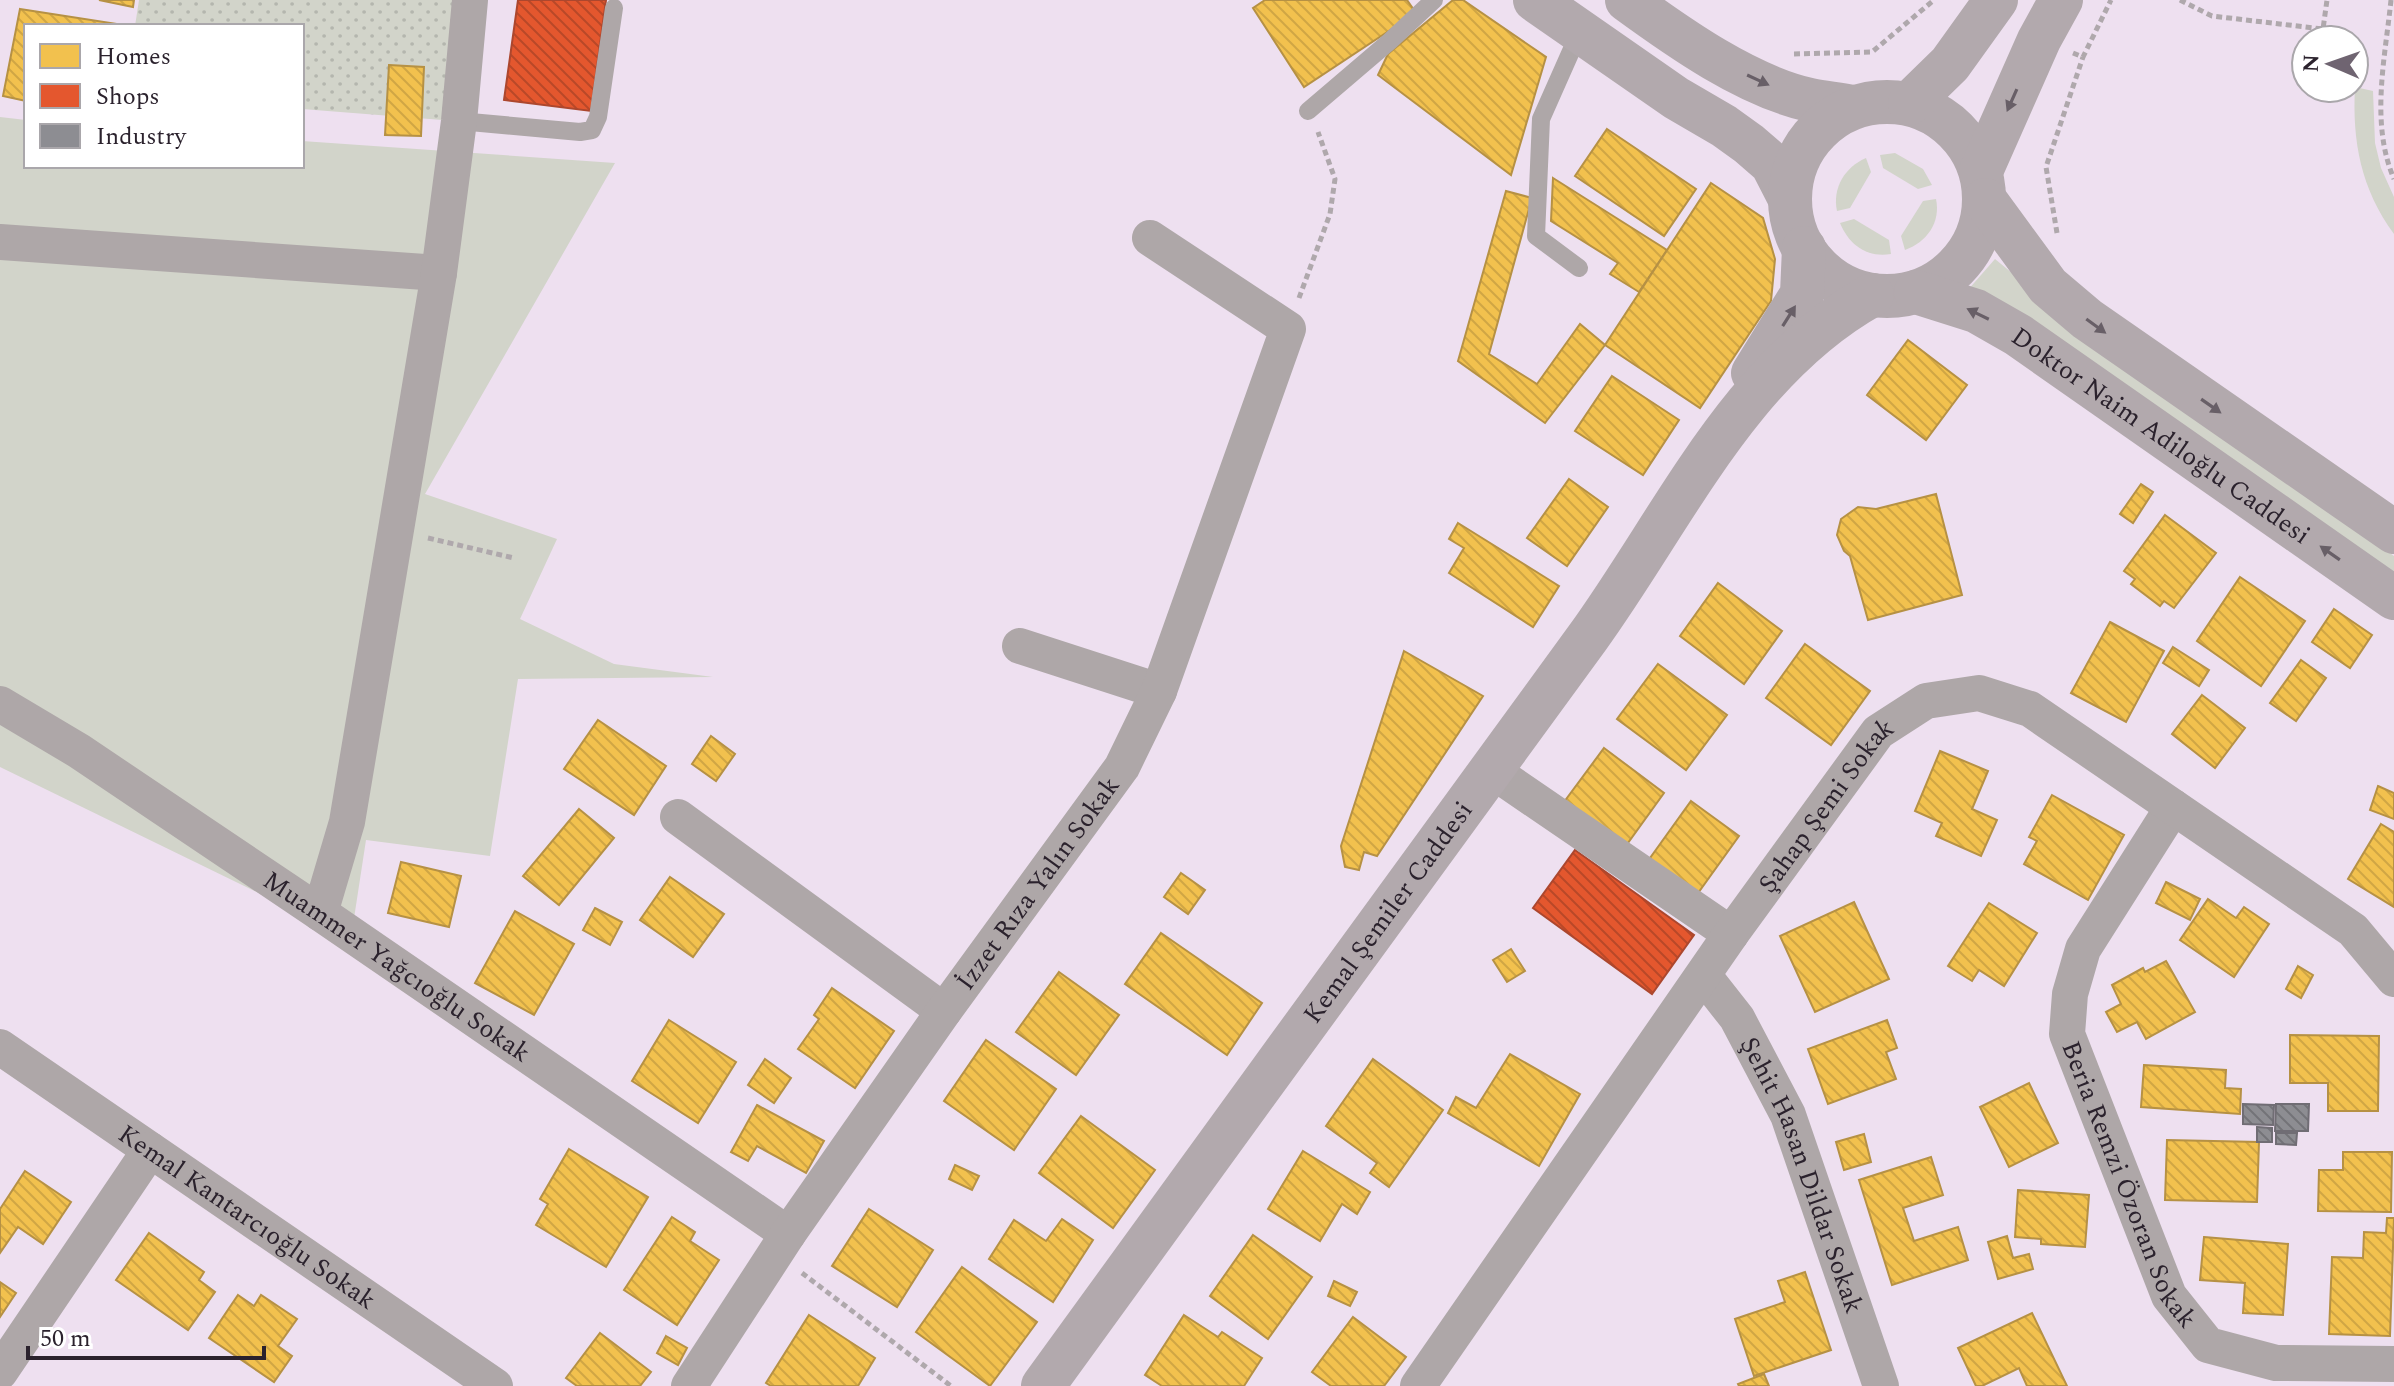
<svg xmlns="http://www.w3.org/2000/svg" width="2394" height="1386" font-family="Spectral,serif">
	<defs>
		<pattern id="garden-dots" width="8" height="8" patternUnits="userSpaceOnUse" patternTransform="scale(2)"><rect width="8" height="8" fill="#d2d4ca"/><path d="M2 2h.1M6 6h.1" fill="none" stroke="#b4b6ae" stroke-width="1.8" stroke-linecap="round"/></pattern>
		<pattern id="homes-back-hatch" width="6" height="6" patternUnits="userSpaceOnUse" patternTransform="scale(2)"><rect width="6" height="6" fill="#f2c14e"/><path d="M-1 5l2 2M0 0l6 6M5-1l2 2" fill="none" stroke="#d0a644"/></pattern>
		<pattern id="shops-back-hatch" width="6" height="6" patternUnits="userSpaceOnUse" patternTransform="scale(2)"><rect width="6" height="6" fill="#e4572e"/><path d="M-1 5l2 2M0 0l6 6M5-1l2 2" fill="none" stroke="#b94828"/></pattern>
		<pattern id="industry-back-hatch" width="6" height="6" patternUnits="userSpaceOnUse" patternTransform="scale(2)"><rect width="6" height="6" fill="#8d8d92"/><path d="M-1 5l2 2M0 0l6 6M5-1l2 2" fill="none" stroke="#737378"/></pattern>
	</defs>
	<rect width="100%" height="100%" fill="#eee0f0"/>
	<g fill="#d2d4ca">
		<path d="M 2355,87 L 2373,91 L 2375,143 L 2381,168 L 2394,197 L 2394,234 C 2361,189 2352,141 2355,87 Z"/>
		<path d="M 0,117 L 26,120 L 26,166 L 302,166 L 302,141 L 615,163 L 425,494 L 557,539 L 520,619 L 614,664 L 713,677 L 518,679 L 490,856 L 366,840 L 351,938 L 0,767 Z"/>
		<path d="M 1895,153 L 1923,169 L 1932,185 L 1918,189 L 1883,168 L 1880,155 Z"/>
		<path d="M 1866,158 L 1871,172 L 1850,208 L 1837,211 C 1832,188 1845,167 1866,158 Z"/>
		<path d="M 1936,199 C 1941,222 1927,242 1905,250 L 1901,236 L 1923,201 Z"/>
		<path d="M 1854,219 L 1889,240 L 1891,254 C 1867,258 1849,245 1840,223 Z"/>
		<path d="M 1995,259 C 2124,365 2258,460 2394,556 L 2394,576 L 1967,291 Z"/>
	</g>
	<path fill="url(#garden-dots)" d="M 139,0 L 474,0 L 455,121 L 302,109 L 302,26 L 135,26 Z"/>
	<g fill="url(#homes-back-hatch)" stroke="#b69144" stroke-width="2">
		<path d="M 99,0 L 134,0 L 133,7 Z"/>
		<path d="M 1265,0 L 1407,0 L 1416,13 L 1304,87 L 1253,8 Z"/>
		<path d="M 1453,0 L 1463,0 L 1546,57 L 1511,175 L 1378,75 L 1388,54 Z"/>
		<path d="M 20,9 L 117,24 L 116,26 L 26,26 L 26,101 L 3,96 Z"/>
		<path d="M 389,65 L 424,67 L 421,136 L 385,135 Z"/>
		<path d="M 1607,129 L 1696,189 L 1664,236 L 1575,176 Z"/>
		<path d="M 1553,178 L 1667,250 L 1639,292 L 1610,274 L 1618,263 L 1551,221 Z"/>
		<path d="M 1711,183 L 1763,218 L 1775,259 L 1771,301 L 1700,408 L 1605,345 Z"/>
		<path d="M 1506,191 L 1532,198 L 1489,354 L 1537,384 L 1580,324 L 1605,345 L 1545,423 L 1458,361 Z"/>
		<path d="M 1908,340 L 1967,385 L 1926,440 L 1867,395 Z"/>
		<path d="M 1612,376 L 1679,420 L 1643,475 L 1575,431 Z"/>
		<path d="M 1569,479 L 1608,507 L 1567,566 L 1527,538 Z"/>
		<path d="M 2141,484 L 2153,492 L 2133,523 L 2120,514 Z"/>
		<path d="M 1936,494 L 1962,595 L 1868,620 L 1850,556 L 1844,551 L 1837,535 L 1841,519 L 1858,507 L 1876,509 Z"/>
		<path d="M 2165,515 L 2216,553 L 2174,608 L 2164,601 L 2160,606 L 2131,584 L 2135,579 L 2124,571 Z"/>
		<path d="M 1458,523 L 1559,586 L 1533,627 L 1449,573 L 1464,548 L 1449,539 Z"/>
		<path d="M 2240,577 L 2305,621 L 2261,686 L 2197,641 Z"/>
		<path d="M 1718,583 L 1782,631 L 1744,684 L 1680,636 Z"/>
		<path d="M 2334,609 L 2372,635 L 2350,668 L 2312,642 Z"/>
		<path d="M 2110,622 L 2164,651 L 2126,722 L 2071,693 Z"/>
		<path d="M 1805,644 L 1870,691 L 1831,745 L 1766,698 Z"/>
		<path d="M 2173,647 L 2209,670 L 2199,686 L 2163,663 Z"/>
		<path d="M 1404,651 L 1483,696 L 1377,856 L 1364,852 L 1359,870 L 1345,867 L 1341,846 Z"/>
		<path d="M 2301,660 L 2326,678 L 2296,721 L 2270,703 Z"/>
		<path d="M 1658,664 L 1727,715 L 1686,770 L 1617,719 Z"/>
		<path d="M 2202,695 L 2245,728 L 2215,768 L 2172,734 Z"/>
		<path d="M 598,720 L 666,766 L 634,815 L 564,769 Z"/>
		<path d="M 711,736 L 735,754 L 716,781 L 692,764 Z"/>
		<path d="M 1604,748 L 1664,793 L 1625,847 L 1564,802 Z"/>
		<path d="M 1940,751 L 1988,771 L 1972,809 L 1997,820 L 1981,856 L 1936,836 L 1942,823 L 1915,811 Z"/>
		<path d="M 2378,786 L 2394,793 L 2394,819 L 2370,810 Z"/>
		<path d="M 2052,795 L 2124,835 L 2088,900 L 2024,864 L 2037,841 L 2029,837 Z"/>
		<path d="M 1691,801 L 1739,836 L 1693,900 L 1645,865 Z"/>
		<path d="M 579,809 L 614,838 L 559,905 L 523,876 Z"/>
		<path d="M 2381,824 L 2394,832 L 2394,907 L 2348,879 Z"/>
		<path d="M 401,862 L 461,876 L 449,927 L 388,913 Z"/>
		<path d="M 1181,873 L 1205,890 L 1188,914 L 1164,897 Z"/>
		<path d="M 670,877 L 724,914 L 693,957 L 640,920 Z"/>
		<path d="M 2166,882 L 2200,899 L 2190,920 L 2156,903 Z"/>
		<path d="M 2208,899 L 2236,918 L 2244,907 L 2269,924 L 2234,977 L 2180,940 Z"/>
		<path d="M 1854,902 L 1889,979 L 1815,1012 L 1780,936 Z"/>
		<path d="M 1989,903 L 2037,933 L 2004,986 L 1979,970 L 1972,981 L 1948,966 Z"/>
		<path d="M 595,908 L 622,922 L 610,945 L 583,930 Z"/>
		<path d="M 515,911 L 574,944 L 534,1015 L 475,983 Z"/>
		<path d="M 1161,933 L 1262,1003 L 1227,1055 L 1125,984 Z"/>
		<path d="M 1511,949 L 1525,971 L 1507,982 L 1493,960 Z"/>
		<path d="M 2166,961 L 2195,1012 L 2146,1039 L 2137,1022 L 2117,1032 L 2106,1012 L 2121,1004 L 2112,985 L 2143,968 L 2145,972 Z"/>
		<path d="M 2298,966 L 2313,975 L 2301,998 L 2286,989 Z"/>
		<path d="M 1059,972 L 1119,1015 L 1076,1075 L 1016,1032 Z"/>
		<path d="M 832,988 L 894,1031 L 855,1088 L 798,1049 L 819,1019 L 814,1015 Z"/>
		<path d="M 669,1020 L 736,1062 L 698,1123 L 632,1081 Z"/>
		<path d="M 1887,1020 L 1897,1048 L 1886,1052 L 1896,1079 L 1828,1104 L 1808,1049 Z"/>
		<path d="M 2290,1035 L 2379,1036 L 2378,1111 L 2328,1111 L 2328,1083 L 2290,1083 Z"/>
		<path d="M 986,1040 L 1056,1089 L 1014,1150 L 944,1101 Z"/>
		<path d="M 1510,1054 L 1580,1094 L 1539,1166 L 1448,1113 L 1456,1097 L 1476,1108 Z"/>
		<path d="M 765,1059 L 791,1078 L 774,1103 L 748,1085 Z"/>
		<path d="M 1373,1059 L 1443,1110 L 1389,1187 L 1370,1173 L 1377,1163 L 1326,1126 Z"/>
		<path d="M 2144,1065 L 2226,1070 L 2225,1088 L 2241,1089 L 2240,1114 L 2141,1107 Z"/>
		<path d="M 2029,1083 L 2058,1143 L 2009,1167 L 1980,1107 Z"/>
		<path d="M 757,1105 L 824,1141 L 806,1173 L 757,1146 L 748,1161 L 731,1152 Z"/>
		<path d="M 1081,1116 L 1155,1170 L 1113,1228 L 1039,1173 Z"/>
		<path d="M 1864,1134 L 1871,1162 L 1844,1170 L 1836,1142 Z"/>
		<path d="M 2167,1140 L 2259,1142 L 2257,1202 L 2165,1200 Z"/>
		<path d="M 569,1149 L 648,1197 L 606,1267 L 536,1225 L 548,1204 L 540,1199 Z"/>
		<path d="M 1303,1151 L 1370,1192 L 1357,1214 L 1342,1204 L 1320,1241 L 1268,1209 Z"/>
		<path d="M 2343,1152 L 2392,1152 L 2391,1212 L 2318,1211 L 2319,1170 L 2343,1170 Z"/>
		<path d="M 1931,1157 L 1943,1195 L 1903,1208 L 1914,1241 L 1958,1227 L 1968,1260 L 1892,1285 L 1859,1180 Z"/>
		<path d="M 955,1165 L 979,1176 L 972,1190 L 949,1179 Z"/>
		<path d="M 25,1171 L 71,1202 L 43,1244 L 18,1227 L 0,1253 L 0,1209 Z"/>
		<path d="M 2018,1190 L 2089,1195 L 2085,1247 L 2041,1244 L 2041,1239 L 2015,1237 Z"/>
		<path d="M 869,1209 L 933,1250 L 897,1307 L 832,1266 Z"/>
		<path d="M 672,1217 L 695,1232 L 690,1241 L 719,1260 L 677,1325 L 624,1290 Z"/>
		<path d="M 2387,1218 L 2394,1218 L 2390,1336 L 2329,1334 L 2332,1257 L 2363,1258 L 2364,1232 L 2386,1233 Z"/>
		<path d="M 1062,1219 L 1093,1240 L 1053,1302 L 989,1259 L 1014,1220 L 1046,1241 Z"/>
		<path d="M 149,1233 L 204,1272 L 199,1280 L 215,1292 L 188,1330 L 116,1280 Z"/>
		<path d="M 1253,1235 L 1312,1277 L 1268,1339 L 1210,1296 Z"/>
		<path d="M 2007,1236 L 2013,1258 L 2029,1254 L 2033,1269 L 1998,1279 L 1988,1242 Z"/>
		<path d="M 2204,1237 L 2288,1244 L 2283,1315 L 2243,1313 L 2245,1283 L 2200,1280 Z"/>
		<path d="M 962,1267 L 1037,1322 L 990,1386 L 916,1332 Z"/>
		<path d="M 1805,1272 L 1831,1350 L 1754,1376 L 1735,1319 L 1785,1302 L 1778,1281 Z"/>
		<path d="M 1334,1281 L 1357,1292 L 1350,1306 L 1328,1296 Z"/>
		<path d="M 0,1282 L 16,1293 L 0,1317 Z"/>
		<path d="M 238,1295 L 254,1306 L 261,1295 L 297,1319 L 278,1346 L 292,1356 L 274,1382 L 209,1338 Z"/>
		<path d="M 2032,1313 L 2067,1386 L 2027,1386 L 2019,1368 L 1982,1386 L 1976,1386 L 1958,1348 Z"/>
		<path d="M 809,1315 L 875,1358 L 858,1386 L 771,1386 L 766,1383 Z"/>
		<path d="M 1184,1315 L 1218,1337 L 1222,1332 L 1262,1358 L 1244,1386 L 1162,1386 L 1145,1375 Z"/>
		<path d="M 1353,1317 L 1406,1357 L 1384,1386 L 1331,1386 L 1312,1372 Z"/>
		<path d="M 600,1333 L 651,1372 L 640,1386 L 577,1386 L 566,1378 Z"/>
		<path d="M 666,1336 L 687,1348 L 678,1365 L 657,1353 Z"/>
		<path d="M 1764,1374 L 1769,1386 L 1739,1386 L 1738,1384 Z"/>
	</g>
	<g fill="url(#shops-back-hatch)" stroke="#ac472e" stroke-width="2">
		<path d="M 518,0 L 606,0 L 591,111 L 504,100 Z"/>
		<path d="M 1575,850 L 1694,935 L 1652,994 L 1533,908 Z"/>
	</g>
	<g fill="url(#industry-back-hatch)" stroke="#706d74" stroke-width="2">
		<path d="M 2243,1104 L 2274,1105 L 2273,1125 L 2243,1124 Z"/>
		<path d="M 2276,1104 L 2309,1104 L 2308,1131 L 2275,1131 Z"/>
		<path d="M 2257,1127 L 2272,1128 L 2272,1142 L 2257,1142 Z"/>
		<path d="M 2276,1133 L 2297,1133 L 2296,1145 L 2276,1144 Z"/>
	</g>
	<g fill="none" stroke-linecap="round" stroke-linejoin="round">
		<g stroke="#afa8ac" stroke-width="5" stroke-dasharray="6 4" stroke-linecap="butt">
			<path d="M 2180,0 L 2212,16 L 2323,29 L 2327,0"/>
			<path d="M 2391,0 C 2385,59 2370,123 2394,179"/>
			<path d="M 2073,53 L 2083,57 L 2111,0"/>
			<path d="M 1794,54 L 1872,52 L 1934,0"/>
			<path d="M 2057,233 L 2046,167 L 2083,57"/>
			<path d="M 1299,298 L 1330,214 L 1335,179 L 1318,132"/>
			<path d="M 428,538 L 514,558"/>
			<path d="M 802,1273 L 951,1386"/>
		</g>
		<g stroke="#aea7a8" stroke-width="18">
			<path d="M 1308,111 L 1390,41 L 1434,0"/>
			<path d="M 459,121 L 580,132 L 592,130 L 598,117 L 614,8"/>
			<path d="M 1579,268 L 1536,236 L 1541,119 L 1580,31"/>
		</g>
		<g stroke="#aea7a8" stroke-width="36">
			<path d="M 0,242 L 439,273"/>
			<path d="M 1020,646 L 1159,691"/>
			<path id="s1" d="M 0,704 L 79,751 L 320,913 L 788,1234"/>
			<path d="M 1491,770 L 1731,934"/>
			<path id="s2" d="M 2173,807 L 2083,949 L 2070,994 L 2067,1034 L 2169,1296 L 2208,1345 L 2276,1363 L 2394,1364"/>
			<path d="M 678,817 L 944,1011"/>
			<path d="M 320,913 L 347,822 L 439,273 L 459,121 L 470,0"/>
			<path id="s3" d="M 1704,976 L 1737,1018 L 1788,1115 L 1881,1386"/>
			<path id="s4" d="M 0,1047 L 495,1386"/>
			<path d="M 0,1372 L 150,1150"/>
			<path id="s5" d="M 689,1386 L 788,1234 L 944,1011 L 1122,767 L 1159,691 L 1288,329 L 1150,238"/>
			<path id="s6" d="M 1418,1386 L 1731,934 L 1878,732 L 1926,701 L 1979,693 L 2030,709 L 2353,930 L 2394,979"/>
		</g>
		<g stroke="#b2a9ad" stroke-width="44">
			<path d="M 1535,0 L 1676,98 L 1724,126 L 1749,144 L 1772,164 L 1790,199"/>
			<path d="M 1627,0 C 1679,38 1747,86 1810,100 C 1824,103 1839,104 1853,107"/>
			<circle cx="1887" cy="199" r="97"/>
			<path d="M 1910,103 L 1950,64 L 1996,0"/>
			<path d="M 1981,171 L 2039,40 L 2061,0"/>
			<path d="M 1985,200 L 2048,286 L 2087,319 L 2394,532"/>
			<path id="s7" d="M 1916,292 L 1976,311 L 2018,335 L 2394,598"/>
			<path d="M 1753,373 L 1802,294 L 1804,248"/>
			<path id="s8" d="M 1043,1386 C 1224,1136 1406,886 1588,637 C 1674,518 1739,369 1872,295"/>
		</g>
	</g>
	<defs><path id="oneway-solid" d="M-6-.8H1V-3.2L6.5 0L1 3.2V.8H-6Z" transform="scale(2)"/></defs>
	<g fill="#685f67">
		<use href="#oneway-solid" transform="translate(1758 80) rotate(25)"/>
		<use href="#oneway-solid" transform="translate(2012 100) rotate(114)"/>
		<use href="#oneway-solid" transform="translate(1978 314) rotate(-154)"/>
		<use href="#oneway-solid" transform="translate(1789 316) rotate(-58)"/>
		<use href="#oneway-solid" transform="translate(2096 326) rotate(36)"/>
		<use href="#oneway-solid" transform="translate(2211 406) rotate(35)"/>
		<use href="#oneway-solid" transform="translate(2330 553) rotate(-145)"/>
	</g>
	<g text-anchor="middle" stroke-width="8" stroke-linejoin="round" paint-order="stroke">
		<g font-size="26" fill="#2b222d" stroke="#fff">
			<text dy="9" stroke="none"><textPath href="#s7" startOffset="286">Doktor Naim Adiloğlu Caddesi</textPath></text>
			<text dy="9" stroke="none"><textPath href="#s6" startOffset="710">Şahap Şemi Sokak</textPath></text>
			<text dy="9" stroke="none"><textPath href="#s5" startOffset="612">İzzet Rıza Yalın Sokak</textPath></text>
			<text dy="9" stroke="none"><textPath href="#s8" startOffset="586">Kemal Şemiler Caddesi</textPath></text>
			<text dy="9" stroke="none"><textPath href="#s1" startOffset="476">Muammer Yağcıoğlu Sokak</textPath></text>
			<text dy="9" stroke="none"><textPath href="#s3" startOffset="224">Şehit Hasan Dildar Sokak</textPath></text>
			<text dy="9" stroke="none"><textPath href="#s2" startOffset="418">Beria Remzi Özoran Sokak</textPath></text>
			<text dy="9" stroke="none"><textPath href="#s4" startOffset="300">Kemal Kantarcıoğlu Sokak</textPath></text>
		</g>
	</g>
	<rect x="24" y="24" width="280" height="144" fill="#ffffff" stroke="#aaa7ab" stroke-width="2"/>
	<rect x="40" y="44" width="40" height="24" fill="#f2c14e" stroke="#aaa7ab" stroke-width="2"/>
	<text x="96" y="64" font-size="24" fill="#2b222d">Homes</text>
	<rect x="40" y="84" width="40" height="24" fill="#e4572e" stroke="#aaa7ab" stroke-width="2"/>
	<text x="96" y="104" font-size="24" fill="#2b222d">Shops</text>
	<rect x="40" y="124" width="40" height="24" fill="#8d8d92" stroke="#aaa7ab" stroke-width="2"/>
	<text x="96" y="144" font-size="24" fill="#2b222d">Industry</text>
	<g transform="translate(2330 64) rotate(272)"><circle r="38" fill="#ffffff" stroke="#aaa7ab" stroke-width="2"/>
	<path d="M0-6L14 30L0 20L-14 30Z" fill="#6f6471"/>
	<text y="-12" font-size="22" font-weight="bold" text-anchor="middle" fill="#2b222d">N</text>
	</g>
	<path d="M28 1346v12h236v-12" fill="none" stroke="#2b222d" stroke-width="4"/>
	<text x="40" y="1346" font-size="24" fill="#2b222d" stroke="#ffffff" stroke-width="6" paint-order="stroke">50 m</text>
</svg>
